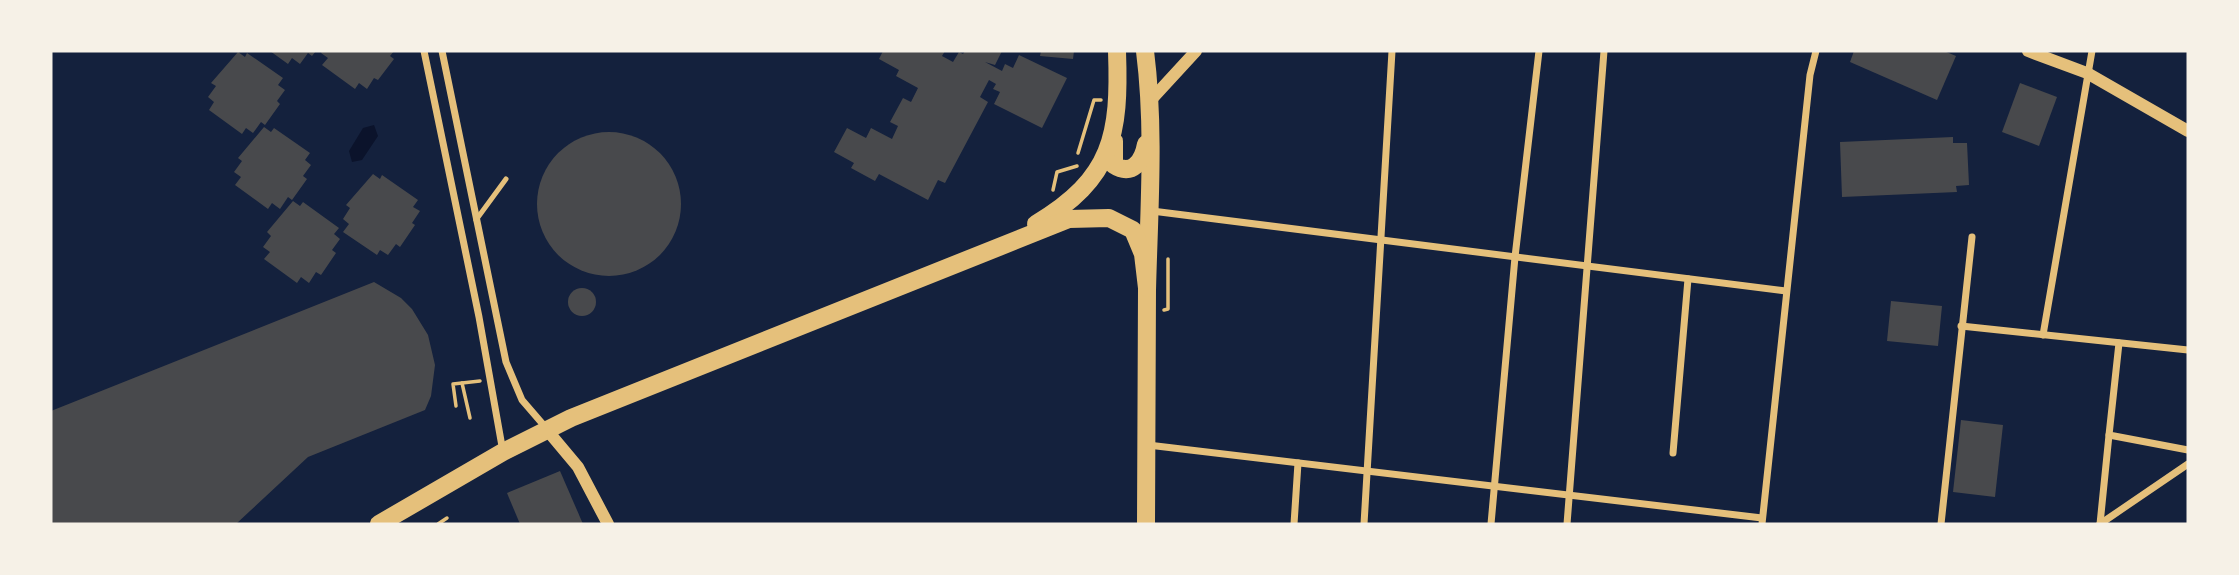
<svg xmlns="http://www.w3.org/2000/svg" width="2239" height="575" font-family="Roboto,sans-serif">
	<rect width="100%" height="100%" fill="#14213d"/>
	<path fill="#0b132b" d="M 374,125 L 378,136 L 362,160 L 352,162 L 349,151 L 363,128 Z"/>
	<g fill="#48494c">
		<path d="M 270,51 L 316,51 L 312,56 L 308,53 L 300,64 L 292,58 L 288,64 Z"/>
		<path d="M 322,51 L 394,51 L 390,56 L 394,59 L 378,80 L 374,78 L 367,89 L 359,83 L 355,89 L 322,65 L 328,58 L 321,53 Z"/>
		<path d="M 883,51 L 945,51 L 942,56 L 953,62 L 959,52 L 963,54 L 965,51 L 1002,51 L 995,65 L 985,62 L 1002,71 L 1005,64 L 1013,68 L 1019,55 L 1067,78 L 1042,128 L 994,104 L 1000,92 L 993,89 L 996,84 L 989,80 L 980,97 L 988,102 L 945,183 L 938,180 L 928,200 L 879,174 L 875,181 L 851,168 L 854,163 L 834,152 L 847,128 L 866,138 L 871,128 L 892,139 L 898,126 L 890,122 L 903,98 L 911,102 L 918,88 L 896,76 L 899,70 L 879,59 Z"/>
		<path d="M 1041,51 L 1074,51 L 1073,59 L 1040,56 Z"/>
		<path d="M 1854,51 L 1944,51 L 1956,56 L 1937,100 L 1850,62 Z"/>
		<path d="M 238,52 L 245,57 L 247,53 L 283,78 L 278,85 L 285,90 L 277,101 L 280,104 L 265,125 L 261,122 L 253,133 L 246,128 L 242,134 L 209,110 L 214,102 L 208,97 L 216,86 L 211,83 Z"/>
		<path d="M 2020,83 L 2057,97 L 2039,146 L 2002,132 Z"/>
		<path d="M 264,127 L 271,132 L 274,128 L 310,153 L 305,160 L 311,165 L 303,176 L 307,179 L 292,200 L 288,197 L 280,209 L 272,203 L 268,209 L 235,185 L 241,177 L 234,172 L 242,161 L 238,158 Z"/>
		<circle cx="609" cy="204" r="72"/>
		<path d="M 1953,137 L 1953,143 L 1967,143 L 1969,185 L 1956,186 L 1957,192 L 1842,197 L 1840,142 Z"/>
		<path d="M 373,174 L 380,179 L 382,175 L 418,200 L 413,207 L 420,211 L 412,223 L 415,225 L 400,247 L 396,244 L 388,255 L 380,250 L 377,255 L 343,232 L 349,224 L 343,219 L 350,208 L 346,205 Z"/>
		<path d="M 293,201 L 300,206 L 303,202 L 339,228 L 334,234 L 340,239 L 332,250 L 336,253 L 321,275 L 316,272 L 309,283 L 301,277 L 297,283 L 264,259 L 270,252 L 263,247 L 271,236 L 267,232 Z"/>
		<path d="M 374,282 L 401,298 L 412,309 L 428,335 L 435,365 L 431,396 L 425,410 L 308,457 L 236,524 L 51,524 L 51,411 Z"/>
		<circle cx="582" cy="302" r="14"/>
		<path d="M 1891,301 L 1942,306 L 1938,346 L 1887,341 Z"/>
		<path d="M 1961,420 L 2003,425 L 1995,497 L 1953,492 Z"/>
		<path d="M 560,471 L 583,524 L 520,524 L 507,493 Z"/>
	</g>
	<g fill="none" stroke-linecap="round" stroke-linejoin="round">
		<g stroke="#e5c07b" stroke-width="3.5">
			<path d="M 1078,153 L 1094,100 L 1101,100"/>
			<path d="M 1053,190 L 1057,172 L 1077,166"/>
			<path d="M 1164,310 L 1168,309 L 1168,259"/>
			<path d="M 462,383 L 470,418"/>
			<path d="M 456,406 L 453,384 L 480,381"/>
			<path d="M 438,524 L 447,518"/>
		</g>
		<path stroke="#e5c07b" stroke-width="5" d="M 476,220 L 506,179"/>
		<g stroke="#e5c07b" stroke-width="7">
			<path d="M 424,51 L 479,317 L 503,452"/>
			<path d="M 442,51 L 506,362 L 522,400 L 547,429"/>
			<path d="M 1152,211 L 1786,291"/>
			<path d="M 1961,326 L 2188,350"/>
			<path d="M 2043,335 L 2092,51"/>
			<path d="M 2119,343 L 2109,435 L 2188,450"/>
			<path d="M 1148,445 L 1762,518"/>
			<path d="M 1673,453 L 1688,279"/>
			<path d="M 1294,524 L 1298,463"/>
			<path d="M 1364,524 L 1392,51"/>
			<path d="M 1491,524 L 1515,257 L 1539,51"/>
			<path d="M 1567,524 L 1604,51"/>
			<path d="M 1762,524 L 1810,75 L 1816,51"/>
			<path d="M 1941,524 L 1972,237"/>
			<path d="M 2100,524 L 2188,464"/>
			<path d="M 2100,524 L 2109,435"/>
		</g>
		<g stroke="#e5c07b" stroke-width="12">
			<path d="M 2028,51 L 2087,73 L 2188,131"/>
			<path d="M 1150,101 L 1196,51"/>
			<path d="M 547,430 L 578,467 L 608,524"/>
		</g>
		<g stroke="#e5c07b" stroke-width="18">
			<path d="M 1145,51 C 1155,130 1149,210 1147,290 C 1146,368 1147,446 1146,524"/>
			<path d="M 1114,141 L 1114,165 C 1132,177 1143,161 1146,144"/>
			<path d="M 1036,224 C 1113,178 1120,135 1117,51"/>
			<path d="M 379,524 L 503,452 L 571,418 L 1069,219 L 1109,218 L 1133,230 L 1143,254 L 1147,288"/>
		</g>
	</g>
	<rect width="2239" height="575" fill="none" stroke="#f6f1e7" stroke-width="105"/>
</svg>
